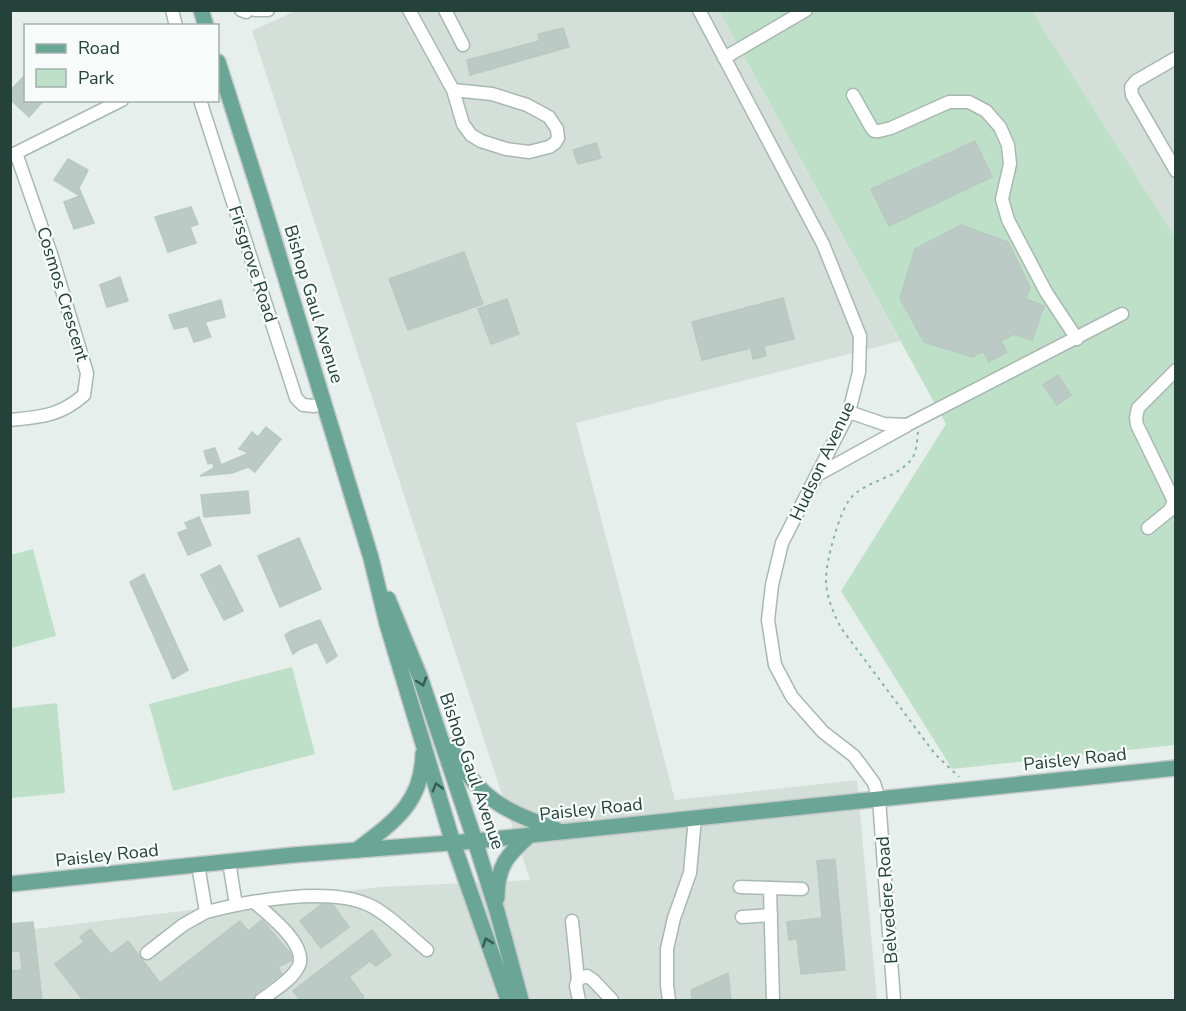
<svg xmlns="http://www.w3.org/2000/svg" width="1186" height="1011" font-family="'Nunito Sans',sans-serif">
	<rect width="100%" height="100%" fill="#e6efeb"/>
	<g fill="#d4dfda">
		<path d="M 297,10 L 719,11 L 900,341 L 576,423 L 675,800 L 857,780 L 877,1000 L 11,1000 L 10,932 L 380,887 L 530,880 L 252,31 Z"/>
		<path d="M 1032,11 L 1175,11 L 1175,237 Z"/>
	</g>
	<g fill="#bfe0c8">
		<path d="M 719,11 L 1032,11 L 1175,237 L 1175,745 L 952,769 L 841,591 L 946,424 Z"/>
		<path d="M 33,549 L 56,636 L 11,648 L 11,555 Z"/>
		<path d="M 292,667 L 315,754 L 173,791 L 149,704 Z"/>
		<path d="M 57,703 L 65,793 L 11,798 L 11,708 Z"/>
	</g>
	<g fill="#bbcac4" stroke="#b8c9c2" stroke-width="1.5">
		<path d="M 563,28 L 569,47 L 470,75 L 467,60 L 539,41 L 538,34 Z"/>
		<path d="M 26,74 L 26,100 L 44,100 L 29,117 L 10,99 L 10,91 Z"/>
		<path d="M 975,141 L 992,177 L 889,226 L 871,189 Z"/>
		<path d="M 596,143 L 601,158 L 578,164 L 573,150 Z"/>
		<path d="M 68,159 L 88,170 L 79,188 L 94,223 L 74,229 L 64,202 L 80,196 L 54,180 Z"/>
		<path d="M 191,207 L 198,224 L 190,227 L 196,243 L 168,252 L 155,217 Z"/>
		<path d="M 961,225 L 1008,242 L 1030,287 L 1026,299 L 1044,306 L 1032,340 L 1014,334 L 1001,341 L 1007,352 L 989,362 L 983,351 L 972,357 L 924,342 L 900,298 L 915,249 Z"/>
		<path d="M 464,252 L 483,304 L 408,330 L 389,279 Z"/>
		<path d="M 120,277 L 128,301 L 107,307 L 100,285 Z"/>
		<path d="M 783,298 L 794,339 L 764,346 L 766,356 L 753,359 L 751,348 L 702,360 L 692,322 Z"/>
		<path d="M 507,299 L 519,334 L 491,344 L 478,309 Z"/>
		<path d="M 221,300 L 225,317 L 205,322 L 211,337 L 194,342 L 188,326 L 174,329 L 169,315 Z"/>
		<path d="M 1058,375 L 1071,395 L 1057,405 L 1043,385 Z"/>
		<path d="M 266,427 L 281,439 L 255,472 L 248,467 L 232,473 L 200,476 L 214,468 L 213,463 L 208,464 L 204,451 L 215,448 L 221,465 L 249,453 L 239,449 L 252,432 L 258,437 Z"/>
		<path d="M 248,491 L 250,513 L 204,517 L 201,495 Z"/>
		<path d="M 199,517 L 211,545 L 188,555 L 178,533 L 188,529 L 185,523 Z"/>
		<path d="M 299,538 L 321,589 L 280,607 L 258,556 Z"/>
		<path d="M 220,565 L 243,611 L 224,620 L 201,575 Z"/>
		<path d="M 144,574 L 188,670 L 173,679 L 130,582 Z"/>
		<path d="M 320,620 L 337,656 L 327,663 L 317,642 L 300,649 L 293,654 L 285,635 L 291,631 Z"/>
		<path d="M 835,859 L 845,970 L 801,974 L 797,939 L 789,940 L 787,922 L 822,918 L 817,861 Z"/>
		<path d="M 322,904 L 333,905 L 349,927 L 321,948 L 300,921 Z"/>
		<path d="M 262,920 L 291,954 L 292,960 L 278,967 L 282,974 L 256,993 L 253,1000 L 83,1000 L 55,964 L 84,942 L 80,937 L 90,929 L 111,954 L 128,941 L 160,983 L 240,921 L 248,931 Z"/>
		<path d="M 33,922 L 42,1000 L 10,1000 L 10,971 L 22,970 L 20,951 L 10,952 L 10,924 Z"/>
		<path d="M 372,930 L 391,955 L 376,966 L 370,961 L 349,977 L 364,997 L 360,1000 L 300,1000 L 293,991 Z"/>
		<path d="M 728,973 L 731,1000 L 692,1000 L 691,990 Z"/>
	</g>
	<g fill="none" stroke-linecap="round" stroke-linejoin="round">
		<g stroke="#a8b8b2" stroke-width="15">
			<g id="minor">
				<path d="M 172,10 L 176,26"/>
				<path d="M 241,10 L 246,12 L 249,10"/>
				<path d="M 255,10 L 268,10"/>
				<path d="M 409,10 L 453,90 L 463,124 L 471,135 L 481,141 L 506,149 L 529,152 L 549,147 L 555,143 L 558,138 L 557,129 L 549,117 L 527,105 L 492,94 L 453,90"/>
				<path d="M 445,10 L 463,45"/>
				<path d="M 699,10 L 823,244 L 860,336 L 859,372 L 849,412 L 782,543 L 772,585 L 768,620 L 775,665 L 792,697 L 823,732 L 854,756 L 874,783 L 879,799 L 894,1000"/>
				<path d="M 724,58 L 806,10"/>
				<path d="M 1176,58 L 1136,81 L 1131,87 L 1132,95 L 1176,171"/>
				<path d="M 853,95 L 871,127 L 874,131 L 879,131 L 891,128 L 949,102 L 969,102 L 986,111 L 1000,127 L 1008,145 L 1010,164 L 1002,199 L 1008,220 L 1046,292 L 1077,339"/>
				<path d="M 200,100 L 296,398 L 303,405 L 314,406 L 323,404"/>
				<path d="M 10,156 L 122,100"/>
				<path d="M 849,412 L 884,424 L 907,425 L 1122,314"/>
				<path d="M 10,420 C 41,417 60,416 84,395 L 87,373 L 51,254 L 16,153"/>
				<path d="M 819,474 L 906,426"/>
				<path d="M 1148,528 L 1170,510 L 1174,501 L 1137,425 L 1136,418 L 1138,408 L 1176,370"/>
				<path d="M 229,862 L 236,905 C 272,898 335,889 369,905 C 387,913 411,937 427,950"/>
				<path d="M 198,865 L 206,912"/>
				<path d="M 740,887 L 770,888 L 773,1000"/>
				<path d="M 770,888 L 802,889"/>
				<path d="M 254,902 C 269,915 312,948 297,969 C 289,982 273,991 261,1000"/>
				<path d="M 742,917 L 771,915"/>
				<path d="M 572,921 L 578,979 L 576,986 L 579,1000"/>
				<path d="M 147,953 L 183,925 L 206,912 L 236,905"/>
				<path d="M 578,979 L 587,976 L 593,980 L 612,1000"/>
				<path d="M 669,1000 L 667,985 L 667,949 L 674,918 L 690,873 L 695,818"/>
			</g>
		</g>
		<g stroke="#c2cac8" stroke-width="18">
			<g id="major">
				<path d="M 201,10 L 206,26"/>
				<path d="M 218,62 L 261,197 L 371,558 L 387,624 L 453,843 L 508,1000"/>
				<path d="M 388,599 L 420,677 L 475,841 L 497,911 L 521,1000"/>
				<path d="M 450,746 C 478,799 503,810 557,830"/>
				<path d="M 357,850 C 393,822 422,804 423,754"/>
				<path d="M 10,884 L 293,855 L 475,841 L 1176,768"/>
				<path d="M 497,898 C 497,866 507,855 530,835"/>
			</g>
		</g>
		<path stroke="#86b3a5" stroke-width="2" stroke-dasharray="3 4.5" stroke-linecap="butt" d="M 918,432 C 917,439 917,449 914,455 C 901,479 866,479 850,499 C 839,513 826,561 826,579 C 826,596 833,612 841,628 L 935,754 L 959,777"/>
		<use href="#minor" stroke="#fff" stroke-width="12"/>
		<use href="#major" stroke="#6aa596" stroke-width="15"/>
	</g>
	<defs><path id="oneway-chevron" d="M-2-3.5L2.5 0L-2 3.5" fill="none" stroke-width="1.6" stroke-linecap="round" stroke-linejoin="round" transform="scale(1.5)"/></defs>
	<g stroke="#365b51">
		<use href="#oneway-chevron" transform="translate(422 682) rotate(72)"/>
		<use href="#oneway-chevron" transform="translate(437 787) rotate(-106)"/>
		<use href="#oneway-chevron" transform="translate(487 942) rotate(-109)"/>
	</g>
	<g text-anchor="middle" stroke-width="4.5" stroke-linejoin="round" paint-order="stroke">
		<g font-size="18" fill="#24423a" stroke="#f7fbf9">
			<text transform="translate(253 264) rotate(72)" y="6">Firsgrove Road</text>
			<text transform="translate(63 294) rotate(73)" y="6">Cosmos Crescent</text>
			<text transform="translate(314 304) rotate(73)" y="6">Bishop Gaul Avenue</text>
			<text transform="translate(822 461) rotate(-65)" y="6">Hudson Avenue</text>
			<text transform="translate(1075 759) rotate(-6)" y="6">Paisley Road</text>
			<text transform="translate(472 771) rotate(71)" y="6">Bishop Gaul Avenue</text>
			<text transform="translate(591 809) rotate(-6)" y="6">Paisley Road</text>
			<text transform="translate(107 855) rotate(-6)" y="6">Paisley Road</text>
			<text transform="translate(887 900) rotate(-94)" y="6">Belvedere Road</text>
		</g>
	</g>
	<rect width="1186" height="1011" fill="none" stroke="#24423a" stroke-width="24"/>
	<rect x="24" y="24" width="195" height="78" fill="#f7fbf9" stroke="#a3b1ad" stroke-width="1.5"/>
	<rect x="36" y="44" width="30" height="9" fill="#6aa596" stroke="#a3b1ad" stroke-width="1.5"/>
	<text x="78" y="54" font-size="18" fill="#24423a">Road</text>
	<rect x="36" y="69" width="30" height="18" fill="#bfe0c8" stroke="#a3b1ad" stroke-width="1.5"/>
	<text x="78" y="84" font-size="18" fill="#24423a">Park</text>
</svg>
